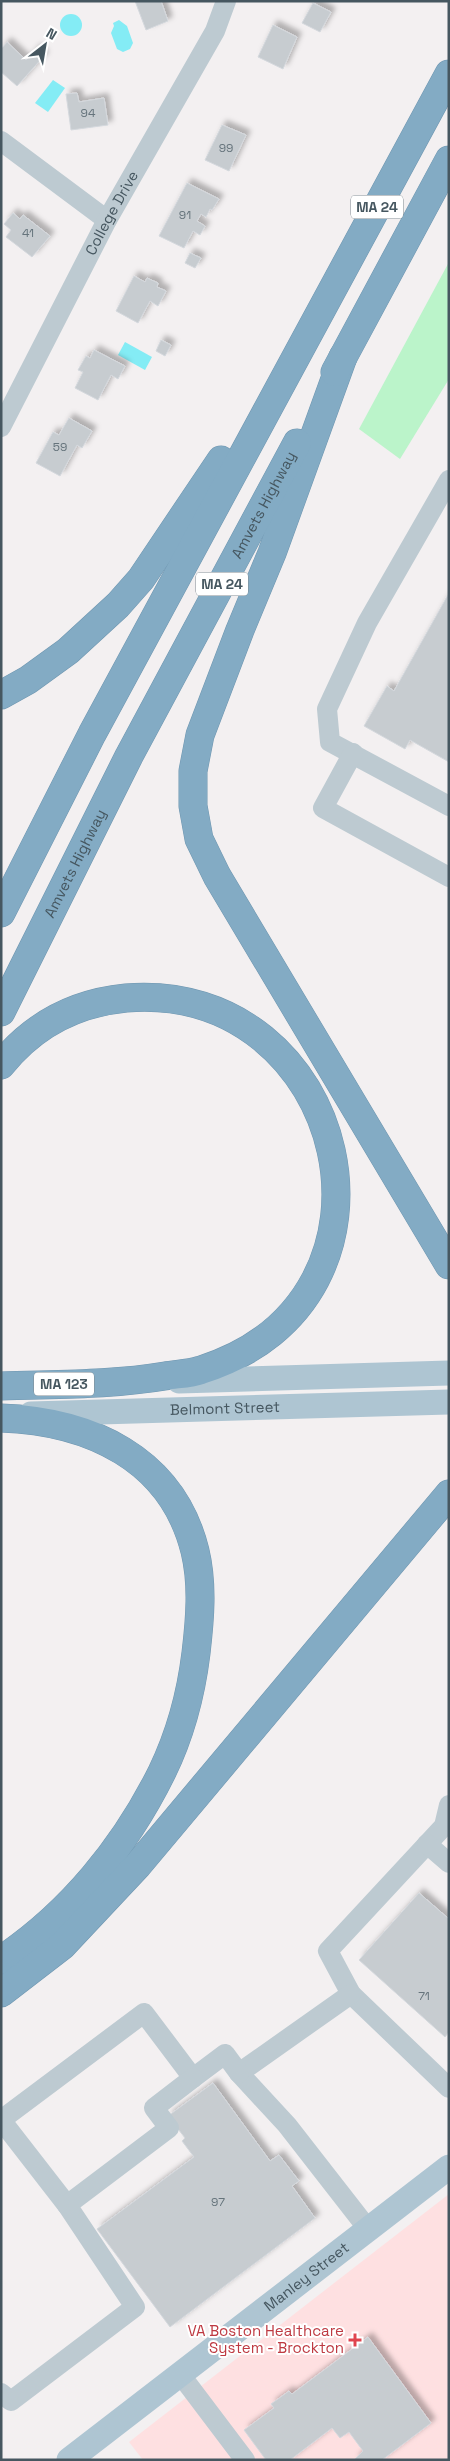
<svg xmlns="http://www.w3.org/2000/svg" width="450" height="2461" font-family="'Space Grotesk',sans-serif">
	<defs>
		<filter id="shadow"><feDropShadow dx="4.5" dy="-4.5" stdDeviation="2.5" flood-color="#0004"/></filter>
	</defs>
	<rect width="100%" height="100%" fill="#f3f0f1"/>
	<path fill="#fee0e1" d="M 449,2194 L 449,2460 L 143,2460 L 129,2442 Z"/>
	<path fill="#bbf4ca" d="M 449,262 L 449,379 L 400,459 L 359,429 Z"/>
	<g fill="#84ecf5">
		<circle cx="71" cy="25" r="11"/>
		<path d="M 119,20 L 127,26 L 133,43 L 130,49 L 123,52 L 117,49 L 111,33 L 114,26 L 113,23 Z"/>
		<path d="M 53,80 L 65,88 L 48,112 L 35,103 Z"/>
		<path d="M 125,342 L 152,357 L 145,370 L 118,355 Z"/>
	</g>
	<g fill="#c7ccd0" stroke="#d4d8dd" filter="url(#shadow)">
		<path d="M 135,1 L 161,1 L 168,21 L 146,30 Z"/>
		<path d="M 313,3 L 331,12 L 320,32 L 302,23 Z"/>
		<path d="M 273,25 L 297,37 L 283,69 L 258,57 Z"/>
		<path d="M 7,42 L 26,60 L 37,48 L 44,56 L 17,86 L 1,72 L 1,49 Z"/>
		<path d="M 77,93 L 79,102 L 104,98 L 108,125 L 71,130 L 66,94 Z"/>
		<path d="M 222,125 L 246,135 L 229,171 L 205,160 Z"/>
		<path d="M 187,183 L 219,199 L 212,210 L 210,209 L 206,217 L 201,214 L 197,221 L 205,226 L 200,235 L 193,231 L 184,248 L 159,236 Z"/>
		<path d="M 13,213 L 20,219 L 23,215 L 50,236 L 32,257 L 6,237 L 11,230 L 4,224 Z"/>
		<path d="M 190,253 L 201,258 L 195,268 L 185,263 Z"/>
		<path d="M 134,276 L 145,282 L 147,278 L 158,283 L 157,287 L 166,291 L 158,306 L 150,301 L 138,323 L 116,311 Z"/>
		<path d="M 161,340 L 171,345 L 165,356 L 156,351 Z"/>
		<path d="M 94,350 L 125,366 L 118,379 L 111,375 L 98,400 L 75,388 L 83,372 L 78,370 L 86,356 L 90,358 Z"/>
		<path d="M 69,418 L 92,431 L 82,448 L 77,445 L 60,476 L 36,463 L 53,432 L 59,435 Z"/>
		<path d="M 449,593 L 449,762 L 410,740 L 405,749 L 364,726 L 387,686 L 394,691 Z"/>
		<path d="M 419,1893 L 449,1919 L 449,2032 L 445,2037 L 359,1960 Z"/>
		<path d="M 213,2083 L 270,2161 L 279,2155 L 299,2181 L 292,2186 L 315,2218 L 170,2327 L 97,2229 L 194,2157 L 182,2141 L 185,2138 L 168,2116 Z"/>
		<path d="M 368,2337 L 431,2423 L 382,2460 L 354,2460 L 363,2451 L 349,2432 L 340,2438 L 332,2428 L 290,2460 L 266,2460 L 244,2430 L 274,2408 L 271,2404 L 289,2391 L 292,2394 Z"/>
	</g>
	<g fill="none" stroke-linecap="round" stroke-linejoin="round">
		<g stroke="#6f96b0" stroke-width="29">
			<g id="highway">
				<path d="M 343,357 L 272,553 L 240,630 L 200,735 L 193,771 L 193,806 L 199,839 L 217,876 L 449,1265"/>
				<path d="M 335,372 L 449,160"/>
				<path d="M 1,695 L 28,680 L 68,651 L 118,605 L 141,579 L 221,460"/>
				<path d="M 1,913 L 92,734 L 449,74"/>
				<path id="s4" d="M 1,1012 L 129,756 L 297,443"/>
				<path d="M 1,1065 C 33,1025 75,1003 126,998 C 348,980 426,1299 201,1370 C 190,1374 177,1374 165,1376 C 111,1385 56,1384 1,1386"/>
				<path d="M 1,1418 C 89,1421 172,1458 195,1551 C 203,1584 200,1619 196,1653 C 191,1694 180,1735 162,1772 C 125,1847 70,1914 1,1960"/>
				<path d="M 1,1993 L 62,1946 L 138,1865 L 449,1494"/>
			</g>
		</g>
		<g stroke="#bdcad1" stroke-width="20">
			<path d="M 1,141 L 107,220"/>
			<path id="s1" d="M 1,427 L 107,220 L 215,31 L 226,1"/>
			<path d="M 449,480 L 367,623 L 327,709 L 330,742 L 449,806"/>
			<path d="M 353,753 L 323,808 L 449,877"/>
			<path d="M 449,1805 L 444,1826 L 328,1951 L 351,1994 L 449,2088"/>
			<path d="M 427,1844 L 449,1863"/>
			<path d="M 351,1994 L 239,2073 L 287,2125 L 368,2229"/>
			<path d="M 1,2120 L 144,2013 L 193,2078 L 225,2054 L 239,2073"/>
			<path d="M 1,2120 L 67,2205"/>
			<path d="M 180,2374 L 245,2460"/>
			<path d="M 1,2393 L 11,2401 L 135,2307 L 67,2205 L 169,2128 L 154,2108 L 193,2078"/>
		</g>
		<g stroke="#aec5d2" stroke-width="25">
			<path d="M 179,1381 L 449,1373"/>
			<path id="s2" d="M 31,1414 L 449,1402"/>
			<path id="s3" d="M 69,2460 L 449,2167"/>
		</g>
		<use href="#highway" stroke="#83abc4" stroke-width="28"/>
	</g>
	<path fill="#e0444e" stroke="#fff" stroke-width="2" d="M352.5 2332.5h5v5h5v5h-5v5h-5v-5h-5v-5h5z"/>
	<g text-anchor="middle" stroke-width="4" stroke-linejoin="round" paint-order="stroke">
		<g font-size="12" fill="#66747c">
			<text x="88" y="117">94</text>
			<text x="226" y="152">99</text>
			<text x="185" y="219">91</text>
			<text x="28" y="237">41</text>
			<text x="60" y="451">59</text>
			<text x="424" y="2000">71</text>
			<text x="218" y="2206">97</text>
		</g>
		<g fill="#fff" stroke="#7e8990" stroke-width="1">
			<rect x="351" y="195.5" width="52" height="23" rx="4"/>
			<rect x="196" y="572.5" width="52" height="23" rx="4"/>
			<rect x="34" y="1372.5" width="60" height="23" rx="4"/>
		</g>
		<g font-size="14" font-weight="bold" fill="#465760">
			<text x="377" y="212">MA 24</text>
			<text x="222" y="589">MA 24</text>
			<text x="64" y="1389">MA 123</text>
		</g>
		<g font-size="15" fill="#465760" stroke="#fff">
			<text dy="5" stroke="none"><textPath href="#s1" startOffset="241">College Drive</textPath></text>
			<text dy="5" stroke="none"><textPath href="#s4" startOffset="571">Amvets Highway</textPath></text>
			<text dy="5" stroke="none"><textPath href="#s4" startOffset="166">Amvets Highway</textPath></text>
			<text dy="5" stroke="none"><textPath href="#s2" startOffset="194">Belmont Street</textPath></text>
			<text dy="5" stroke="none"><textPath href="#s3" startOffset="300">Manley Street</textPath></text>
		</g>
		<g font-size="15" fill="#be3a42" stroke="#fff" text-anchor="end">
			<text x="344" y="2336">VA Boston Healthcare<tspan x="344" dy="17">System - Brockton</tspan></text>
		</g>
	</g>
	<rect width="450" height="2461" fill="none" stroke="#465760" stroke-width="5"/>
	<g transform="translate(45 45) rotate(31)" stroke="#ffffff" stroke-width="4" paint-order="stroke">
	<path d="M0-4L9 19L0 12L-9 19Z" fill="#465760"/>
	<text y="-8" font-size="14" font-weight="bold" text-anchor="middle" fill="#465760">N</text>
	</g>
</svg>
